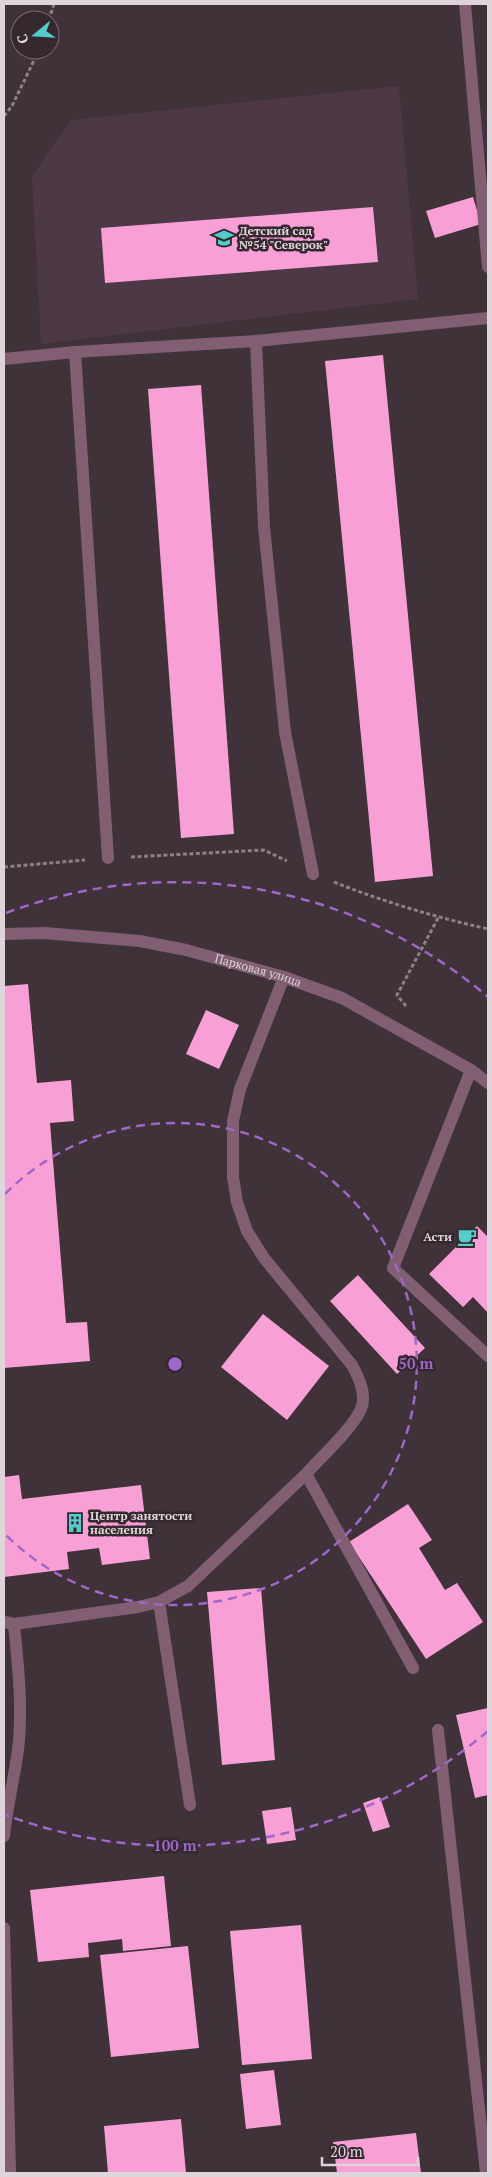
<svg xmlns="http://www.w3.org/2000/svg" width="492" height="2177" font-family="'PT Serif',serif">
	<rect width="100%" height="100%" fill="#3f3239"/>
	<path fill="#4d3945" d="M 399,86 L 418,299 L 41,344 L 32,176 L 71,120 Z"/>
	<g fill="#f8a0d5">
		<path d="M 473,197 L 481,224 L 435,238 L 426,211 Z"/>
		<path d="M 373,207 L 378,262 L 105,283 L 101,228 Z"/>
		<path d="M 383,355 L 433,876 L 375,882 L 325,361 Z"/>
		<path d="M 201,385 L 234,834 L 181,838 L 148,389 Z"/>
		<path d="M 28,984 L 37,1083 L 71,1080 L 74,1121 L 50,1123 L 66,1323 L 87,1322 L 90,1361 L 4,1368 L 4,986 Z"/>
		<path d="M 206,1010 L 239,1025 L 219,1069 L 186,1054 Z"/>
		<path d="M 477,1226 L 488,1237 L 488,1313 L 473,1297 L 463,1307 L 429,1274 Z"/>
		<path d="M 358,1275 L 425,1348 L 397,1374 L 330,1301 Z"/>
		<path d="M 263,1314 L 329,1366 L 287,1420 L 221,1367 Z"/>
		<path d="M 19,1475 L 22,1499 L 141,1485 L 150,1559 L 102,1565 L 99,1548 L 67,1552 L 69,1569 L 4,1577 L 4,1477 Z"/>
		<path d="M 408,1504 L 432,1540 L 419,1548 L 445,1590 L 457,1583 L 483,1622 L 426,1659 L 349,1542 Z"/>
		<path d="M 261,1588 L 275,1760 L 222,1765 L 207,1592 Z"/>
		<path d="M 488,1708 L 488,1795 L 475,1798 L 456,1715 Z"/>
		<path d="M 380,1797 L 390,1827 L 373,1832 L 363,1803 Z"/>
		<path d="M 291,1807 L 296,1840 L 267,1844 L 262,1811 Z"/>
		<path d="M 164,1876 L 171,1946 L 123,1951 L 122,1939 L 88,1943 L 89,1957 L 38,1962 L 30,1890 Z"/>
		<path d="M 301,1925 L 312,2059 L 242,2065 L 230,1931 Z"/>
		<path d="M 188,1946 L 199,2048 L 111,2057 L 100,1955 Z"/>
		<path d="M 274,2070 L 281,2125 L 246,2129 L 240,2074 Z"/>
		<path d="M 181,2119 L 186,2173 L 108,2173 L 104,2126 Z"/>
		<path d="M 416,2133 L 421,2173 L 337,2173 L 333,2142 Z"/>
	</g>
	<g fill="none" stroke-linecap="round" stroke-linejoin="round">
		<g stroke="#8c8187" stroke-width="3" stroke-dasharray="4 2.5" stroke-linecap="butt">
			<path d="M 49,20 L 54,4"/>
			<path d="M 4,116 L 12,106 L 39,50"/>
			<path d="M 131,857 L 264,850 L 287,861"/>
			<path d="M 4,867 L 85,860"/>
			<path d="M 334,882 C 384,902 435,917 488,929"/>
			<path d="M 406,1006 L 397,995 L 438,918"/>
		</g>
		<g stroke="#825e73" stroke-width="12">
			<path d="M 465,4 L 488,267"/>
			<path d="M 256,341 L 264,527 L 285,732 L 313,874"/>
			<path d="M 75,352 L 108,858"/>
			<path d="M 4,359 L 75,352 L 256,341 L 488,318"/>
			<path d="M 284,977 L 240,1089 L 233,1121 L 233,1177 L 237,1202 L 247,1231 L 264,1258 L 352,1365 C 359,1378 367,1395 361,1409 C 353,1428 320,1458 306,1474 L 413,1668"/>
			<path d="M 471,1070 L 393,1268 L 488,1356"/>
			<path d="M 159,1602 L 190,1805"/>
			<path d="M 4,1622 L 14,1624 L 138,1607 L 159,1602 L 188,1586 L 306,1474"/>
			<path d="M 438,1730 L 486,2173"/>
			<path d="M 4,1836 C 7,1807 14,1779 18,1750 C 23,1708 18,1665 14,1624"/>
			<path d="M 4,1928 L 6,2006"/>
		</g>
		<g stroke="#825e73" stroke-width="12">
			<path id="s1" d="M 4,934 L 44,933 L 140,941 L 186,950 L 284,977 L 342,998 L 471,1070 L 488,1083"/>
			<path d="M 4,2005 L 6,2006 L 10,2173"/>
		</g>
	</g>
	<g fill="none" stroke="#9e67c8" stroke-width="2.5" stroke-dasharray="9 6">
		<path d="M5 1194A241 241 0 1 1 5 1534"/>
		<path d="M488 1731A482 482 0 0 1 6 1815M6 913A482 482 0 0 1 488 997"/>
	</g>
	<defs>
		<g id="school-bare" transform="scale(1.5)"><path d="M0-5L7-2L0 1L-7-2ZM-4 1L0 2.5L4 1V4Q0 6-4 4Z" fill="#53cdcb" stroke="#35282f" stroke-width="2.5" paint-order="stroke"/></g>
		<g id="cafe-bare" transform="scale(1.5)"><path d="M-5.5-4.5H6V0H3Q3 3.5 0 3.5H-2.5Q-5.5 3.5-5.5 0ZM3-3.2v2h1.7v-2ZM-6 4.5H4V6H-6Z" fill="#53cdcb" stroke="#35282f" stroke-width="2.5" paint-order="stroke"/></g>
		<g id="building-bare" transform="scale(1.5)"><path d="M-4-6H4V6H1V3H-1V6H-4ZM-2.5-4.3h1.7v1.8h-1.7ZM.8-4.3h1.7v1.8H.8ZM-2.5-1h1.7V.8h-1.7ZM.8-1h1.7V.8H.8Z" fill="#53cdcb" stroke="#35282f" stroke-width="2.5" paint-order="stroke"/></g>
	</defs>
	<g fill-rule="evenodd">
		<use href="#school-bare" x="224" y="238"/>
		<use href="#cafe-bare" x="467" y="1237"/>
		<use href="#building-bare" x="75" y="1523"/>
	</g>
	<g text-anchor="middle" stroke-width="5" stroke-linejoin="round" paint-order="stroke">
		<g font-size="12" font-weight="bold" fill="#ded5da" stroke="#35282f" text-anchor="start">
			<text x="239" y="235">Детский сад<tspan x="239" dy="14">№54 "Северок"</tspan></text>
			<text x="452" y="1241" text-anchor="end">Асти</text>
			<text x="90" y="1520">Центр занятости<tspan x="90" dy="14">населения</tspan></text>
		</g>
		<g font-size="12" fill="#ded5da" stroke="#35282f">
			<text dy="4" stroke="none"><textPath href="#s1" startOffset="258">Парковая улица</textPath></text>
		</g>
	</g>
	<circle cx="175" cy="1364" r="8" fill="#9e67c8" stroke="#35282f" stroke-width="2.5"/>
	<g font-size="15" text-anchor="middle" font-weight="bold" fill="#9e67c8" stroke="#35282f" stroke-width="5" stroke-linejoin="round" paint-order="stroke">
		<text x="416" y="1369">50 m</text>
		<text x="175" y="1851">100 m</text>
	</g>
	<rect width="492" height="2177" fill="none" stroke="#ded5da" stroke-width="10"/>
	<g transform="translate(35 35) rotate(252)"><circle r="24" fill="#35282f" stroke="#796d73"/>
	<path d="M0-4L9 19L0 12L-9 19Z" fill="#53cdcb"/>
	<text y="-8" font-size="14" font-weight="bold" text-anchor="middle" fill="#ded5da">С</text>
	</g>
	<path d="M322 2157v8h96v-8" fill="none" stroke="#ded5da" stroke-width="2.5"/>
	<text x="330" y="2157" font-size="15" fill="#ded5da" stroke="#35282f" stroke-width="4" paint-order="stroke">20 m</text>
</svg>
